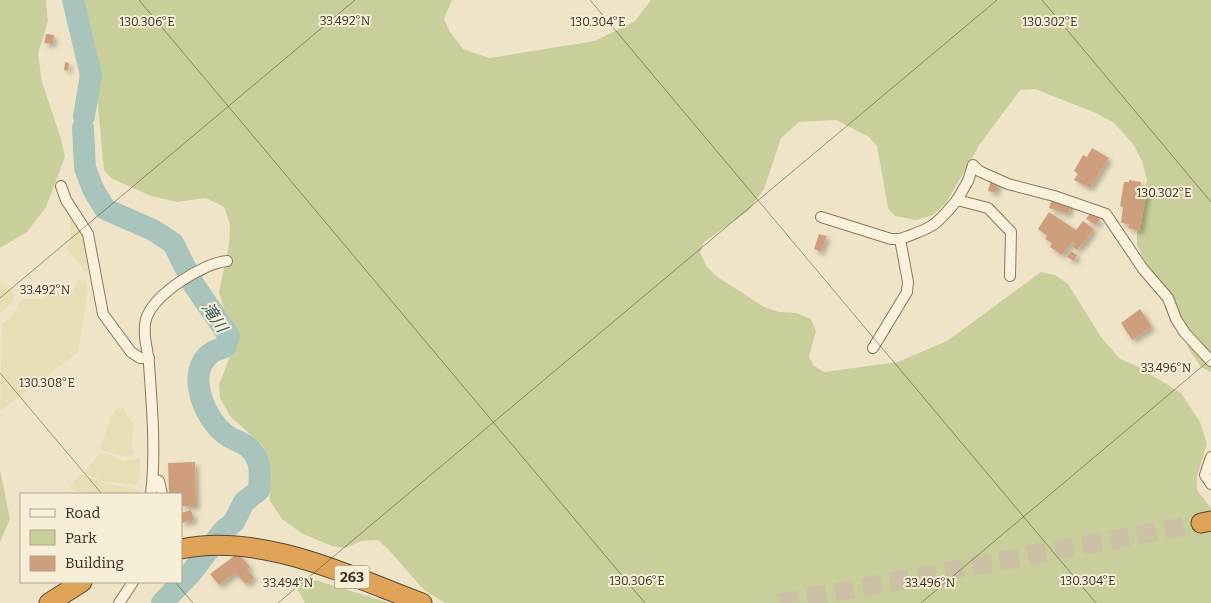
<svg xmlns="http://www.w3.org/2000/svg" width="1211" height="603" font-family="Bitter,'Noto Sans JP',serif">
	<defs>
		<filter id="shadow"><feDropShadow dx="3.5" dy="3.5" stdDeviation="2.5" flood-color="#0004"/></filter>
	</defs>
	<rect width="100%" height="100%" fill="#f0e4c8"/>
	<g fill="#e6deb5">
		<path d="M 69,213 L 81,231 L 85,244 L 88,273 L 84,271 L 67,248 L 71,236 Z"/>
		<path d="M 79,279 L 86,281 L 88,289 L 78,352 L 0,411 L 2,324 L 13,315 L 22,299 L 41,299 L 59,293 L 73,292 Z"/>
		<path d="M 3,282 L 14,295 L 13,302 L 0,313 L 0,283 Z"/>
		<path d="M 118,407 L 123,408 L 133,425 L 132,445 L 134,454 L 128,457 L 100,450 L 111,417 Z"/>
		<path d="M 104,453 L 124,461 L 140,458 L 139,482 L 136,485 L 102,481 L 84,473 L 99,454 Z"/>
		<path d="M 81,474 L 107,484 L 138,489 L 139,494 L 88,494 L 71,489 L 69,487 Z"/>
	</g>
	<g fill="#c9cf9b">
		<path d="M 0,0 L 46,0 L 48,21 L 38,54 L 42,82 L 61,139 L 65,157 L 46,207 L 27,232 L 0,248 Z"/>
		<path d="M 79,0 L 452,0 L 444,19 L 450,32 L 463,49 L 489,58 L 595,41 L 635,21 L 651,0 L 1211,0 L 1211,372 L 1201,367 L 1190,351 L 1137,245 L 1137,226 L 1147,180 L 1142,161 L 1133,144 L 1114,123 L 1096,113 L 1035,89 L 1020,90 L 980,144 L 946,203 L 933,215 L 916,220 L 895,216 L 888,208 L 877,146 L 869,137 L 836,120 L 799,122 L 781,138 L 764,189 L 748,211 L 704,242 L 700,253 L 707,267 L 716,276 L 764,307 L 779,312 L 796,313 L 811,319 L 816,331 L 809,356 L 813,365 L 824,372 L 898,362 L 947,341 L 1041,272 L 1055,275 L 1068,284 L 1101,337 L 1120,359 L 1137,366 L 1181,393 L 1200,422 L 1207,443 L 1197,477 L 1197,490 L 1211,508 L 1211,603 L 445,603 L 423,589 L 388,549 L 378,540 L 361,541 L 345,548 L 332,546 L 303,534 L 282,519 L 270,501 L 269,460 L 263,446 L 230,416 L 220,398 L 219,385 L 230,356 L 233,339 L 219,292 L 229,245 L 230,224 L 224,207 L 206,198 L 177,202 L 151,196 L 111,178 L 104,170 L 92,43 Z"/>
		<path d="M 0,470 L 10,519 L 0,542 Z"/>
		<path d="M 294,576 L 302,576 L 390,603 L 305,603 L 293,581 Z"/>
	</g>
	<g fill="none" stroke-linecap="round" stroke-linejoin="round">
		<g stroke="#a9c4bc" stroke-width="22">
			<path d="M 73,0 L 91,75 L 84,116"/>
			<path d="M 83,128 L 85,168 L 93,189 L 105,209 L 153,230 L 173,243 L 194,285 L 229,336 L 225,347 C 221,349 214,350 211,353 C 185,372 204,418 225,434 C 232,440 245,442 251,450 C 262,461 260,476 259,490 L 244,502 L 234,522 L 223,531 L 191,573 L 162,603"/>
		</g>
	</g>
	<g fill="#cf9f7d" filter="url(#shadow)">
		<path d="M 46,34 L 54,35 L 53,44 L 44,43 Z"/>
		<path d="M 65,62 L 69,63 L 68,71 L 64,70 Z"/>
		<path d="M 1092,148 L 1109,158 L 1090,188 L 1074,180 L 1078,174 L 1074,171 L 1083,155 L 1087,157 Z"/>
		<path d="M 991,180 L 998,181 L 996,193 L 988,191 Z"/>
		<path d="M 1129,180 L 1141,182 L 1140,188 L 1147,189 L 1140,231 L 1128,228 L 1129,224 L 1121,223 L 1123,207 L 1120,206 L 1124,182 L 1129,182 Z"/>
		<path d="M 1053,196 L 1072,202 L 1068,214 L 1049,208 Z"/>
		<path d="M 1049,212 L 1076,230 L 1083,221 L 1094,229 L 1082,246 L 1081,245 L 1077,250 L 1073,247 L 1075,244 L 1072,242 L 1062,255 L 1050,247 L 1052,243 L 1045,239 L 1047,236 L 1038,229 Z"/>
		<path d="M 1090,213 L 1100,219 L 1096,225 L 1086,219 Z"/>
		<path d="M 819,234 L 827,236 L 821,252 L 814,249 Z"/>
		<path d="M 1071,251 L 1077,255 L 1074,261 L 1067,257 Z"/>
		<path d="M 1140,309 L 1152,327 L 1132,340 L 1121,323 Z"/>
		<path d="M 195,462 L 196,506 L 181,506 L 181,494 L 169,494 L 168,463 Z"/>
		<path d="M 191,510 L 194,520 L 182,523 L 181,513 Z"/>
		<path d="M 238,553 L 250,567 L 247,569 L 254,578 L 246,584 L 235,573 L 219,585 L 210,574 Z"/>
	</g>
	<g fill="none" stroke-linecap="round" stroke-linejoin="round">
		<path stroke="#ccc0a6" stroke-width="19" stroke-dasharray="19 9" stroke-linecap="butt" d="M 780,603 L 1201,523"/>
		<g stroke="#8d765c" stroke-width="12">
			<g id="street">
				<path d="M 61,186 L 66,200 L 88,234 L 103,314 L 131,352 L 140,358 L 149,358"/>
				<path d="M 957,200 L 968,181 L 973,165 L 979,171 L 1008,184 L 1054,196 L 1106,214 L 1143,269 L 1168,298 L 1176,319 L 1185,333 L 1211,361"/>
				<path d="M 821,217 L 891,239 L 900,239"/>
				<path d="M 873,348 L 907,292 L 908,282 L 900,239 C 932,228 936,226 957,200 L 988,208 L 1011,232 L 1010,276"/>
				<path d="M 1211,457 L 1205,475 L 1211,484"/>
				<path d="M 153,479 L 159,481 L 162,494"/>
				<path d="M 151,494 C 156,451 152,408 149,364 C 148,349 142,335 146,319 C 154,294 203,263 227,261"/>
				<path d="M 119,603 L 133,582"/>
			</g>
		</g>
		<g stroke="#5b4430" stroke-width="21">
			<g id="highway">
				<path d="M 1201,523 L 1211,521"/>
				<path d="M 181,549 C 261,532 349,576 422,603"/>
				<path d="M 49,603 L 82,582"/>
			</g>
		</g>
		<use href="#street" stroke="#faf1dc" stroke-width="10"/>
		<use href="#highway" stroke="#e0a458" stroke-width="19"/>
	</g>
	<path fill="none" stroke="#3d2e20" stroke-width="1" stroke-opacity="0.45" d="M 139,0 L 645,603M 590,0 L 1096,603M 1042,0 L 1211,202M 0,298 L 355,0M 0,373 L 102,494M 175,582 L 193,603M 278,603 L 997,0M 921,603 L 1211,359"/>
	<g text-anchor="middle" stroke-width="4" stroke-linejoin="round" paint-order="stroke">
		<rect fill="#f7eed8" stroke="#756857" stroke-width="1" x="334.5" y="565.5" width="35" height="23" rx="4"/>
		<g font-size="14" font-weight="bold" fill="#3d2e20">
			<text x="352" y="582">263</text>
		</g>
		<g font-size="16" font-style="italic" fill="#2f5d5a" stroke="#f7eed8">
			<text transform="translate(215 317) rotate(56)" y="6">滝川</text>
		</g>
	</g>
	<g font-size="12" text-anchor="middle" fill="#3d2e20" stroke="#f7eed8" stroke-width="4" stroke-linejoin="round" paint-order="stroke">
		<text x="345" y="25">33.492°N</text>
		<text x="147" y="26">130.306°E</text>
		<text x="598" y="26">130.304°E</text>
		<text x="1050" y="26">130.302°E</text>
		<text x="1164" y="197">130.302°E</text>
		<text x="45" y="294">33.492°N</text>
		<text x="1166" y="372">33.496°N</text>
		<text x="47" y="387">130.308°E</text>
		<text x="637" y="585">130.306°E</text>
		<text x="1088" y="585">130.304°E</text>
		<text x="288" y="587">33.494°N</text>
		<text x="930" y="587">33.496°N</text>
	</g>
	<rect x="20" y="493" width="162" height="90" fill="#f7eed8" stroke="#ada18e"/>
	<rect x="30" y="509" width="25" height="8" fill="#faf1dc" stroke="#ada18e"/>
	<text x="65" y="518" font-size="15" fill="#3d2e20">Road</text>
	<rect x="30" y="530" width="25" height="15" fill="#c9cf9b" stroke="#ada18e"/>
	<text x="65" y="543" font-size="15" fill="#3d2e20">Park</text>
	<rect x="30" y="556" width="25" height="15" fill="#cf9f7d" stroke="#ada18e"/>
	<text x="65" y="568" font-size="15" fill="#3d2e20">Building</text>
</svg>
